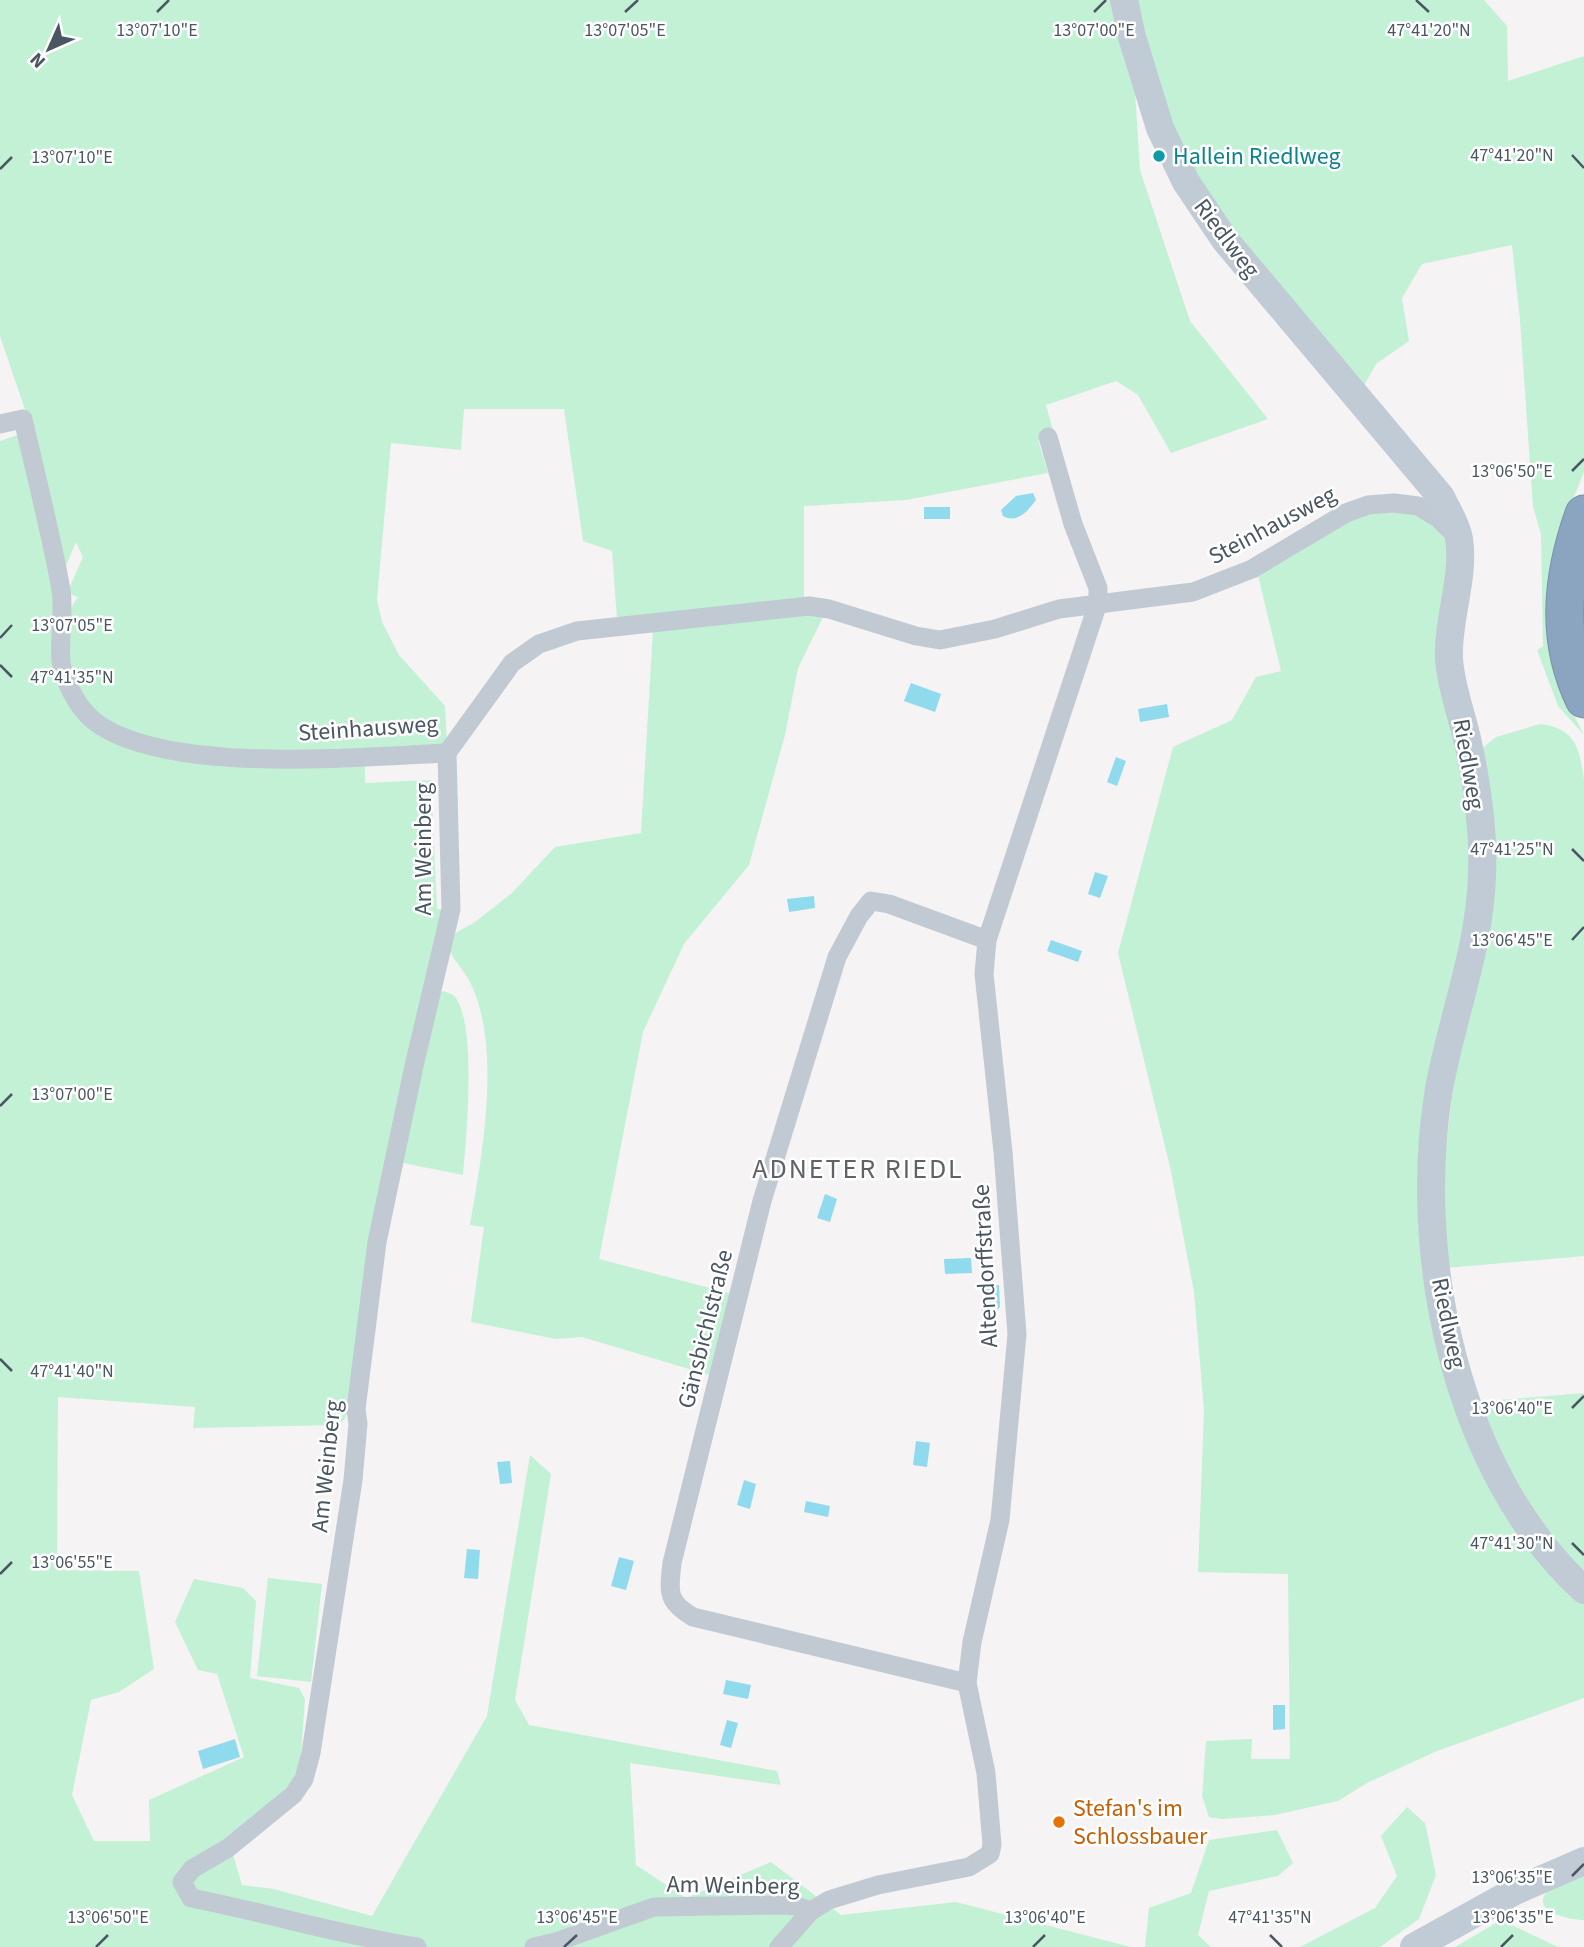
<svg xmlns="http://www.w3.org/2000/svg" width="1584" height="1947" font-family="'Source Sans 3',sans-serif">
	<rect width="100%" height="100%" fill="#f5f3f3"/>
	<g fill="#c3f1d5">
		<path d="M 0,0 L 1119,0 L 1133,59 L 1140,170 L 1190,321 L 1268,419 L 1171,453 L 1138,395 L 1116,381 L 1046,405 L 1054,434 L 1038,440 L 1048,473 L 906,500 L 804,506 L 804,597 L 617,619 L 612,551 L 583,541 L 564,409 L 464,409 L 461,450 L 391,443 L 377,599 L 382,622 L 399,655 L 445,706 L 447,745 C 362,751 276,757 191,745 C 164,741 135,736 109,723 C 87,712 75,686 70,663 C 68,651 65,622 70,610 C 72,606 75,601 78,597 L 67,593 L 83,557 L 76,542 L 53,596 L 55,654 L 60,685 L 70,705 L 90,728 L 113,741 L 168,757 L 258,766 L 365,765 L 365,783 L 431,780 L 437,909 L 444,909 L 410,1050 L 372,1246 L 352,1403 L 344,1420 L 336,1425 L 193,1428 L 195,1407 L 58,1397 L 57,1570 L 139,1571 L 154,1669 L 119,1692 L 91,1700 L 72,1795 L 94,1841 L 150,1841 L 149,1800 L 244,1757 L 217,1674 L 198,1670 L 175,1622 L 194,1579 L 243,1588 L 256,1601 L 250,1678 L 299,1688 L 305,1699 L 300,1771 L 274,1802 L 229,1841 L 242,1885 L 274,1889 L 372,1916 L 487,1716 L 530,1455 L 551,1474 L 515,1700 L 529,1725 L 777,1771 L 781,1785 L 630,1763 L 636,1865 L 686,1898 L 771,1862 L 841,1915 L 956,1902 L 1131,1947 L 0,1947 L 0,441 L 32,430 L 0,336 Z"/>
		<path d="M 1129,0 L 1484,0 L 1507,26 L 1508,81 L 1584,56 L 1584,472 L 1561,529 L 1567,701 L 1584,735 L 1558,706 L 1537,650 L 1543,646 L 1541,534 L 1533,507 L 1520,320 L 1512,245 L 1422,264 L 1402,298 L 1409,341 L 1376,364 L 1359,395 L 1188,173 Z"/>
		<path d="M 1407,512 C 1435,524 1441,528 1452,556 L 1461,756 L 1477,877 L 1428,1127 L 1461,1407 L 1584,1596 L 1584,1698 L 1437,1751 L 1367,1783 L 1338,1801 L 1275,1815 L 1222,1819 L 1209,1817 L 1202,1796 L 1206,1741 L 1252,1739 L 1251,1759 L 1290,1759 L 1288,1574 L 1198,1572 L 1204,1410 L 1194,1292 L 1171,1171 L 1118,953 L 1173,747 L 1232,720 L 1256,677 L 1281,671 L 1258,575 L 1343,522 L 1373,513 Z"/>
		<path d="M 795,613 L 823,617 L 798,668 L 785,735 L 749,865 L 684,944 L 643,1032 L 599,1259 L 729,1293 L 730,1298 L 709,1375 L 582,1337 L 556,1339 L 471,1322 L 484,1227 L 470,1225 C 482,1155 502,1050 471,984 C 466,973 456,963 450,952 L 452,935 L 475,922 L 512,893 L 555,847 L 641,833 L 653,630 Z"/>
		<path d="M 1540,724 C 1576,728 1580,749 1584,781 L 1584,1256 L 1446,1268 L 1438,1205 L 1463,1014 L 1479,751 L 1496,737 Z"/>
		<path d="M 443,991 C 444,991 452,994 453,995 C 478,1017 466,1141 463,1175 L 398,1162 L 437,995 Z"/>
		<path d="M 1584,1393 L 1584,1580 L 1539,1529 L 1475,1402 Z"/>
		<path d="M 268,1578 L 322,1584 L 311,1682 L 257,1676 Z"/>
		<path d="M 1407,1807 L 1425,1823 L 1436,1875 L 1419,1919 L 1380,1947 L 1300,1947 L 1375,1908 L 1397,1876 L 1381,1836 Z"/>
		<path d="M 1277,1830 L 1293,1863 L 1278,1876 L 1209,1891 L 1198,1935 L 1211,1947 L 1145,1947 L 1149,1908 L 1191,1893 L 1209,1840 Z"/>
		<path d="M 1584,1873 L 1584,1920 C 1570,1920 1527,1911 1549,1890 C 1557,1881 1573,1877 1584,1873 Z"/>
		<path d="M 1501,1920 L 1558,1947 L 1455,1947 Z"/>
	</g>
	<g fill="#90daee">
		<path d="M 1033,493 L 1036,500 C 1028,511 1017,524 1003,516 L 1001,510 L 1016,496 Z"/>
		<rect x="924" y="507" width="26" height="12"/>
		<path d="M 911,683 L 941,694 L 935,712 L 904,701 Z"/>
		<path d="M 1167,704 L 1169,717 L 1140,722 L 1138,709 Z"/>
		<path d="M 1116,757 L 1126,761 L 1117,786 L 1107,782 Z"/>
		<path d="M 1095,872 L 1108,876 L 1100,898 L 1088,894 Z"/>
		<path d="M 814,896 L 815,908 L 789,912 L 787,899 Z"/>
		<path d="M 1051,940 L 1082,951 L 1078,962 L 1047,951 Z"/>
		<path d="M 825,1194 L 837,1199 L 830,1222 L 817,1218 Z"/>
		<path d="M 971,1258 L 972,1273 L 945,1274 L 944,1259 Z"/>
		<path d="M 999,1285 L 1000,1307 L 997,1310 L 982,1313 L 981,1304 L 987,1286 Z"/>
		<path d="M 916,1441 L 930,1443 L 927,1467 L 913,1465 Z"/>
		<path d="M 510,1461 L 512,1483 L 500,1484 L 497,1462 Z"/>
		<path d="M 744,1480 L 756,1484 L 750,1509 L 737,1505 Z"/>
		<path d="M 806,1501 L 830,1506 L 828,1517 L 804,1512 Z"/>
		<path d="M 467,1549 L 480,1550 L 478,1579 L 464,1578 Z"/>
		<path d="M 619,1557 L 634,1561 L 626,1590 L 611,1586 Z"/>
		<path d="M 726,1680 L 751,1685 L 748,1699 L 723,1694 Z"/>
		<path d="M 1273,1705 L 1285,1705 L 1285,1729 L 1273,1730 Z"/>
		<path d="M 727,1720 L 738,1723 L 731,1748 L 720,1745 Z"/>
		<path d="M 235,1739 L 240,1757 L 203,1769 L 198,1751 Z"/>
	</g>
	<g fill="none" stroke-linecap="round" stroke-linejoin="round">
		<g stroke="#7690ad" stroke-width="39">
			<path id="highway" d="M 1584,514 C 1562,576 1555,638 1584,699"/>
		</g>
		<g stroke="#c1cad2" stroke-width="19">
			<path d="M 0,424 L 23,419 C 36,476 51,533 61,590 C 65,614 56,655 64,675 C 72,695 82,714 101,726 C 177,774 356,757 447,753"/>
			<path d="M 447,753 L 512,663 L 539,644 L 577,631 L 809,606 L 829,609 L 916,636 L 940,640 L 995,629 L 1059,609 L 1193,592 L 1252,569 L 1346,513 L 1368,505 L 1394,503 L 1418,506 L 1438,518 L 1453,533"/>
			<path d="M 967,1683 L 693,1617 C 666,1601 669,1592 672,1563 L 762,1201 L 837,957 L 859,916 L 871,901 L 889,904 L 987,940"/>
			<path d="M 417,1947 C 341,1935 267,1913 191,1898 L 182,1882 L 192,1869 L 228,1848 L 293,1795 L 304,1779 L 311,1753 L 353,1480 L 358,1424 L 356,1409 L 377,1242 L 414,1066 L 451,909 L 447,753"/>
			<path d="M 534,1947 L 556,1942 L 654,1907 L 785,1905 L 796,1906 L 811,1911"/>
			<path d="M 779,1947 L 811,1911 L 829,1900 L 878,1885 L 969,1867 L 990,1854 L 992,1845 L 986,1773 L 967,1683 L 972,1642 L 1000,1520 L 1017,1334 L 1003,1152 L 984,974 L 987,940 L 1098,603 L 1098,588 L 1073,524 L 1048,437"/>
		</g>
		<g stroke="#c1cbd6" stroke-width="28">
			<path d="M 1124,0 L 1132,37 L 1160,128 L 1186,182 L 1225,240 L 1441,497 C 1447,510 1457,525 1459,539 C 1465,578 1447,620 1449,659 C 1451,688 1462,715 1468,743 C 1477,785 1484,832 1482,875 C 1480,948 1452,1017 1439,1089 C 1411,1255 1456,1473 1584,1590"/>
			<path d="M 1414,1947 L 1515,1891 L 1584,1861"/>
		</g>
		<use href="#highway" stroke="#8ba5c1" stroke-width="37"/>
	</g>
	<path fill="none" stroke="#4a5661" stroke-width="2.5" d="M 1416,0 L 1429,12M 157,12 L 169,0M 625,12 L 638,0M 1094,12 L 1106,0M 1572,155 L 1584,168M 0,169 L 12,157M 1572,471 L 1584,459M 0,638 L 12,625M 0,665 L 12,677M 1572,849 L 1584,861M 1572,940 L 1584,927M 0,1106 L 12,1094M 0,1359 L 12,1371M 1572,1408 L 1584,1396M 1572,1543 L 1584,1555M 0,1574 L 12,1562M 1572,1876 L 1584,1864M 1270,1935 L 1282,1947M 96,1947 L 108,1935M 564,1947 L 577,1935M 1033,1947 L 1045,1935M 1501,1947 L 1513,1935"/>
	<circle fill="#0f9aa8" stroke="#fff" stroke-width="2.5" cx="1159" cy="156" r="7"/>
	<circle fill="#e8710a" stroke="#fff" stroke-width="2.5" cx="1059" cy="1822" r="7"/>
	<g text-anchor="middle" stroke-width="5" stroke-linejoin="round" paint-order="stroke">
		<g font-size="24" fill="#0d838f" stroke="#fff" text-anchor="start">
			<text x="1173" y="164">Hallein Riedlweg</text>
		</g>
		<g font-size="24" fill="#4a5661" stroke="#fff">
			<text transform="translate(1227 238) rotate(53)" y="8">Riedlweg</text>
			<text transform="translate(1272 525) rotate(-28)" y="8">Steinhausweg</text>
			<text transform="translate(368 728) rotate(-4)" y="8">Steinhausweg</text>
			<text transform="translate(1469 764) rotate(80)" y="8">Riedlweg</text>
			<text transform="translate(423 849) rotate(-90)" y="8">Am Weinberg</text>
			<text transform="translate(985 1266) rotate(-93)" y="8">Altendorffstraße</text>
			<text transform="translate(1449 1323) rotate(78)" y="8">Riedlweg</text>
			<text transform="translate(705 1329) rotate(-76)" y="8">Gänsbichlstraße</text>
			<text transform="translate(326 1466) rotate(-84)" y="8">Am Weinberg</text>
			<text transform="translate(733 1885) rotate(1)" y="8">Am Weinberg</text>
		</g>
		<g font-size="24" fill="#c56008" stroke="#fff" text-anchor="start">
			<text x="1073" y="1816">Stefan's im<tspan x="1073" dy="28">Schlossbauer</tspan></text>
		</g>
		<g font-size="28" letter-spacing="2" fill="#5f6368" stroke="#fff">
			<text x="858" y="1178">ADNETER RIEDL</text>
		</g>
	</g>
	<g font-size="18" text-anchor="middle" fill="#4a5661" stroke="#fff" stroke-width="5" stroke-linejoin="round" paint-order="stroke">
		<text x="157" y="36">13°07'10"E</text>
		<text x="625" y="36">13°07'05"E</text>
		<text x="1094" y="36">13°07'00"E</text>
		<text x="1429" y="36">47°41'20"N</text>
		<text x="1512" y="161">47°41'20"N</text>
		<text x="72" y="163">13°07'10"E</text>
		<text x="1512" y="477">13°06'50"E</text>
		<text x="72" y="631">13°07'05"E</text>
		<text x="72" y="683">47°41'35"N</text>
		<text x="1512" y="855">47°41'25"N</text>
		<text x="1512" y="946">13°06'45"E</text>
		<text x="72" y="1100">13°07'00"E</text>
		<text x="72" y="1377">47°41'40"N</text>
		<text x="1512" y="1414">13°06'40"E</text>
		<text x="1512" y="1549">47°41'30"N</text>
		<text x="72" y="1568">13°06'55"E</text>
		<text x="1512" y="1883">13°06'35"E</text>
		<text x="108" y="1923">13°06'50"E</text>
		<text x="577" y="1923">13°06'45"E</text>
		<text x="1045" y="1923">13°06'40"E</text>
		<text x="1270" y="1923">47°41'35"N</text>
		<text x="1513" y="1923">13°06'35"E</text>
	</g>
	<g transform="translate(49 49) rotate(225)" stroke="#ffffff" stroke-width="5" paint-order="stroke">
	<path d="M0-5L12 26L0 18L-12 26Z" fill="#4a5661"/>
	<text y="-10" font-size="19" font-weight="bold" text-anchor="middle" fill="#4a5661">N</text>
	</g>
</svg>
